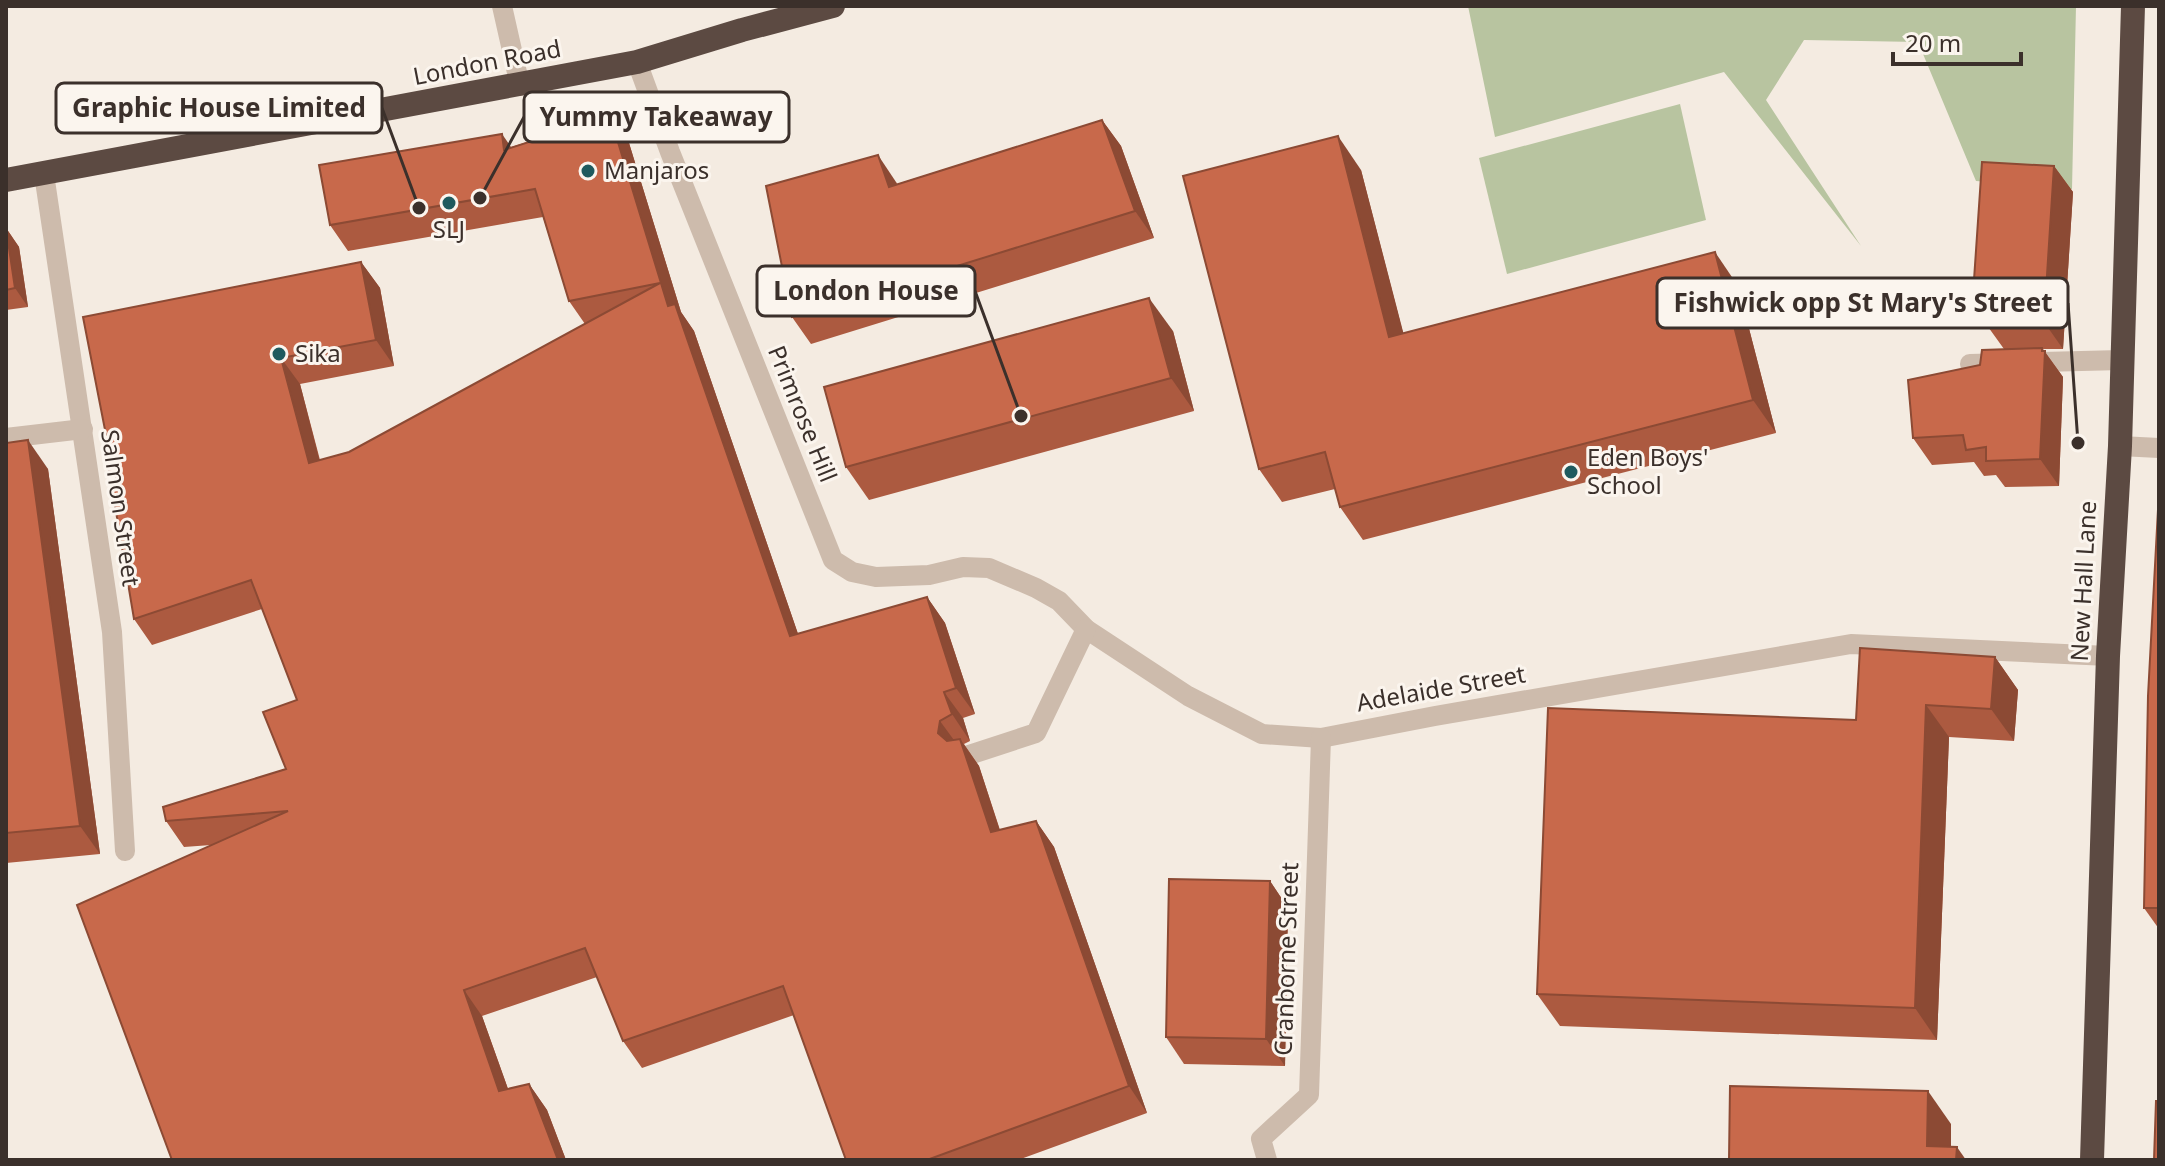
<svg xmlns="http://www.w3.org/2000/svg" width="2165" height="1166" font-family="'Noto Sans',sans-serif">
	<rect width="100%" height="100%" fill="#f4ebe1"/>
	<g fill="#b8c4a0">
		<path d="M 1468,6 L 2076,6 L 2072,189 L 1976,181 L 1918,42 L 1804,40 L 1766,100 L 1861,246 L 1724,72 L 1495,137 Z"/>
		<path d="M 1680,104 L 1706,220 L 1507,274 L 1479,158 Z"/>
	</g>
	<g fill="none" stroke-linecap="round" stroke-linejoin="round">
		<g stroke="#cdbbac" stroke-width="20">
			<path d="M 502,6 L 520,86"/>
			<path d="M 637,62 L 670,152 L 833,560 L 852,572 L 876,577 L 929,575 L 963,567 L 989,568 L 1036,588 L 1059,601 L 1086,629 L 1188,696 L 1262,734 L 1321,738 L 1435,716 L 1851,644 L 2108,656"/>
			<path d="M 44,174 L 112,632 L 125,851"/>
			<path d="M 1970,364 L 2121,360"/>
			<path d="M 6,438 L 83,429"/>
			<path d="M 2120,446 L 2159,448"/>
			<path d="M 969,755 L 1036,733 L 1086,629"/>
			<path d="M 1267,1160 L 1261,1139 L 1309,1095 L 1321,738"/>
		</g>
		<g stroke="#5c4a42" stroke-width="24">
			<path d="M 6,180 L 637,62 L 742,30 L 833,6"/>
			<path d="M 2092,1160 L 2108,656 L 2120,446 L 2133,6"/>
		</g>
	</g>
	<g fill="#ac5a40">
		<path d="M 610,116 L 629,143 L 681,312 L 694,331 L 798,634 L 927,597 L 945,623 L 975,714 L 963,718 L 970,741 L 964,744 L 979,766 L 1000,830 L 1036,821 L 1054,847 L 1147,1113 L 1018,1160 L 846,1160 L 794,1015 L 642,1068 L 623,1041 L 597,977 L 482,1016 L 508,1089 L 529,1084 L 547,1110 L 566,1160 L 211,845 L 184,847 L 166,821 L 286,769 L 297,700 L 262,609 L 152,645 L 134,619 L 107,440 L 361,262 L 380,288 L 394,366 L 300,384 L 320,460 L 349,452 L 585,324 L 569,301 L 543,217 L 348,251 L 330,225 L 511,147 Z"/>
		<path d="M 1102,120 L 1121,146 L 1154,238 L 811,344 L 792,317 L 896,182 L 897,184 Z"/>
		<path d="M 2054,166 L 2073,192 L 2063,349 L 2043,349 L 2063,377 L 2059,486 L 2005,487 L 1996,475 L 1984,476 L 1974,462 L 1932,465 L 1913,438 L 1980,365 L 2004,349 L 1986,324 L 1990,302 L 1974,280 Z"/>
		<path d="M 1361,170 L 1403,333 L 1738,286 L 1776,433 L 1363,540 L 1340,507 L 1335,489 L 1282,502 L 1259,469 Z"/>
		<path d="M 6,228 L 19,247 L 28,307 L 6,310 Z"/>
		<path d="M 1173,331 L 1194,411 L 869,500 L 846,467 Z"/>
		<path d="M 6,443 L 48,469 L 100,854 L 6,863 Z"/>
		<path d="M 1995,657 L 2018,690 L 2014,741 L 1949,737 L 1937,1040 L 1560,1026 L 1537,994 L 1856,720 Z"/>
		<path d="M 1270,881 L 1288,908 L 1285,1066 L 1184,1064 L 1166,1037 Z"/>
		<path d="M 2144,908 L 2159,908 L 2159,929 Z"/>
	</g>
	<g fill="#8c4a34">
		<path d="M 610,116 L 629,143 L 681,312 L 694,331 L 808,663 L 790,636 L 668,306 Z"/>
		<path d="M 1102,120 L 1121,146 L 1154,238 L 1135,211 Z"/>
		<path d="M 502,134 L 520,160 L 504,150 Z"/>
		<path d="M 1338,136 L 1361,170 L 1413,370 L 1389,337 Z"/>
		<path d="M 878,155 L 896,182 L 908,213 L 889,187 Z"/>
		<path d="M 2054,166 L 2073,192 L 2063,349 L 2044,322 Z"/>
		<path d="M 6,228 L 19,247 L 28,307 L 15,288 Z"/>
		<path d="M 1715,252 L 1738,286 L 1776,433 L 1753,400 Z"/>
		<path d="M 361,262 L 380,288 L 394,366 L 376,340 Z"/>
		<path d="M 1149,298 L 1173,331 L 1194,411 L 1171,378 Z"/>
		<path d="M 2042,348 L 2063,377 L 2059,486 L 2040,459 Z"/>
		<path d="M 281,358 L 300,384 L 327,490 L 309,463 Z"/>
		<path d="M 28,440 L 48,469 L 100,854 L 80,826 Z"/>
		<path d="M 927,597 L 945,623 L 975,714 L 956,688 Z"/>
		<path d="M 1995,657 L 2018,690 L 2014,741 L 1991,709 Z"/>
		<path d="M 944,692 L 963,718 L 970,741 L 952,714 Z"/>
		<path d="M 1926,705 L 1949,737 L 1937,1040 L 1915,1008 Z"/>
		<path d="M 940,721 L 959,747 L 957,760 L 938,733 Z"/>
		<path d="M 960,739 L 979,766 L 1009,859 L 991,832 Z"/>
		<path d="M 1036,821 L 1054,847 L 1147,1113 L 1129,1086 Z"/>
		<path d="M 1270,881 L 1288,908 L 1285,1066 L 1266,1039 Z"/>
		<path d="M 464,990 L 482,1016 L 518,1117 L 499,1091 Z"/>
		<path d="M 529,1084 L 547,1110 L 566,1160 L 558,1160 Z"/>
		<path d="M 1928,1091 L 1951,1124 L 1951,1160 L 1927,1146 Z"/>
		<path d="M 1957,1147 L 1966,1160 L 1956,1160 Z"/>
	</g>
	<g fill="#c8694b" stroke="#8c4a34" stroke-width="2">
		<path d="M 610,116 L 668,306 L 675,304 L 790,636 L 927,597 L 956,688 L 944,692 L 952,714 L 940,721 L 938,733 L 947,741 L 960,739 L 991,832 L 1036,821 L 1129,1086 L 927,1160 L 846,1160 L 783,986 L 623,1041 L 585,948 L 464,990 L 499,1091 L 529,1084 L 558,1160 L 172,1160 L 77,905 L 288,811 L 166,821 L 163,807 L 286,769 L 263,712 L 297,700 L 251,580 L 134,619 L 104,440 L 107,440 L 83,317 L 361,262 L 376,340 L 281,358 L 309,463 L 349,452 L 660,283 L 569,301 L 535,189 L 330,225 L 319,165 L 502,134 L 504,150 Z"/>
		<path d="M 1102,120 L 1135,211 L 792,317 L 766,186 L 878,155 L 889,187 Z"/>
		<path d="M 1338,136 L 1389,337 L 1715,252 L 1753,400 L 1340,507 L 1325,452 L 1259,469 L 1183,176 Z"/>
		<path d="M 1982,162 L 2054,166 L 2044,322 L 1986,324 L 1993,283 L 1974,280 Z"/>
		<path d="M 6,228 L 15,288 L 6,290 Z"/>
		<path d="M 1149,298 L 1171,378 L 846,467 L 824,387 Z"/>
		<path d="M 2042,348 L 2042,351 L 2045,351 L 2040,459 L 1986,461 L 1986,447 L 1966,450 L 1963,435 L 1913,438 L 1908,380 L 1980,365 L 1982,350 Z"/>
		<path d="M 28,440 L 80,826 L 6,833 L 6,443 Z"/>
		<path d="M 2159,491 L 2159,908 L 2144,908 L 2148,696 Z"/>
		<path d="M 1860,648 L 1995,657 L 1991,709 L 1926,705 L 1915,1008 L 1537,994 L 1548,708 L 1856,720 Z"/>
		<path d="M 1169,879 L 1270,881 L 1266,1039 L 1166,1037 Z"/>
		<path d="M 1730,1086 L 1928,1091 L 1927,1146 L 1957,1147 L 1956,1160 L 1729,1160 Z"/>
		<path d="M 2156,1101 L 2159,1101 L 2159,1160 L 2154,1160 Z"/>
	</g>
	<g fill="#1f5a5e" stroke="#fbf5ee" stroke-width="3">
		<circle cx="588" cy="171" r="8"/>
		<circle cx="449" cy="203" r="8"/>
		<circle cx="279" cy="354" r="8"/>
		<circle cx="1571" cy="472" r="8"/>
	</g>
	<g text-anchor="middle" stroke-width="6" stroke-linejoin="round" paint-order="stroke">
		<g font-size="24" fill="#3b302b" stroke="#fbf5ee">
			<text transform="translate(487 63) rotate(-11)" y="8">London Road</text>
			<text transform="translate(802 414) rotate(68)" y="8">Primrose Hill</text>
			<text transform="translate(120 508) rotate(82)" y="8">Salmon Street</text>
			<text transform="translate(2084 581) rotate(-87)" y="8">New Hall Lane</text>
			<text transform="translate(1441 689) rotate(-10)" y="8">Adelaide Street</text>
			<text transform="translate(1287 959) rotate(-88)" y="8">Cranborne Street</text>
		</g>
		<g font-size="24" fill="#3b302b" stroke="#fbf5ee" text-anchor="start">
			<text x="604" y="179">Manjaros</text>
			<text x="449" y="238" text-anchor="middle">SLJ</text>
			<text x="295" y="362">Sika</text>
			<text x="1587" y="466">Eden Boys'<tspan x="1587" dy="28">School</tspan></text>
		</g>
	</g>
	<path fill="none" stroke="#3b302b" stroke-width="3" d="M419 208L382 108M480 198L524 117M1021 416L975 291M2078 443L2068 303"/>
	<g fill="#3b302b" stroke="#fbf5ee" stroke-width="3">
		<circle cx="419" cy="208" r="8"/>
		<circle cx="480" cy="198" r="8"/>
		<circle cx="1021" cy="416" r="8"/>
		<circle cx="2078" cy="443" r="8"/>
	</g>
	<g fill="#fbf5ee" stroke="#3b302b" stroke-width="3">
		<rect x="56" y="83" width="326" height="50" rx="8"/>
		<rect x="524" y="92" width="265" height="50" rx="8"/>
		<rect x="757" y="266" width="218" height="50" rx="8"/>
		<rect x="1657" y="278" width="411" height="50" rx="8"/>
	</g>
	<g font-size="26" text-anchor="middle" font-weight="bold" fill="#3b302b">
		<text x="219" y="117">Graphic House Limited</text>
		<text x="656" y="126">Yummy Takeaway</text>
		<text x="866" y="300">London House</text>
		<text x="1863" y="312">Fishwick opp St Mary's Street</text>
	</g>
	<rect width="2165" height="1166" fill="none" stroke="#3b302b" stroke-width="16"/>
	<path d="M1893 52v12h128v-12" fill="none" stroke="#3b302b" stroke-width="4"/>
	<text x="1905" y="52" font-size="24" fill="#3b302b" stroke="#fbf5ee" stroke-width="6" paint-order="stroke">20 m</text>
</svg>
